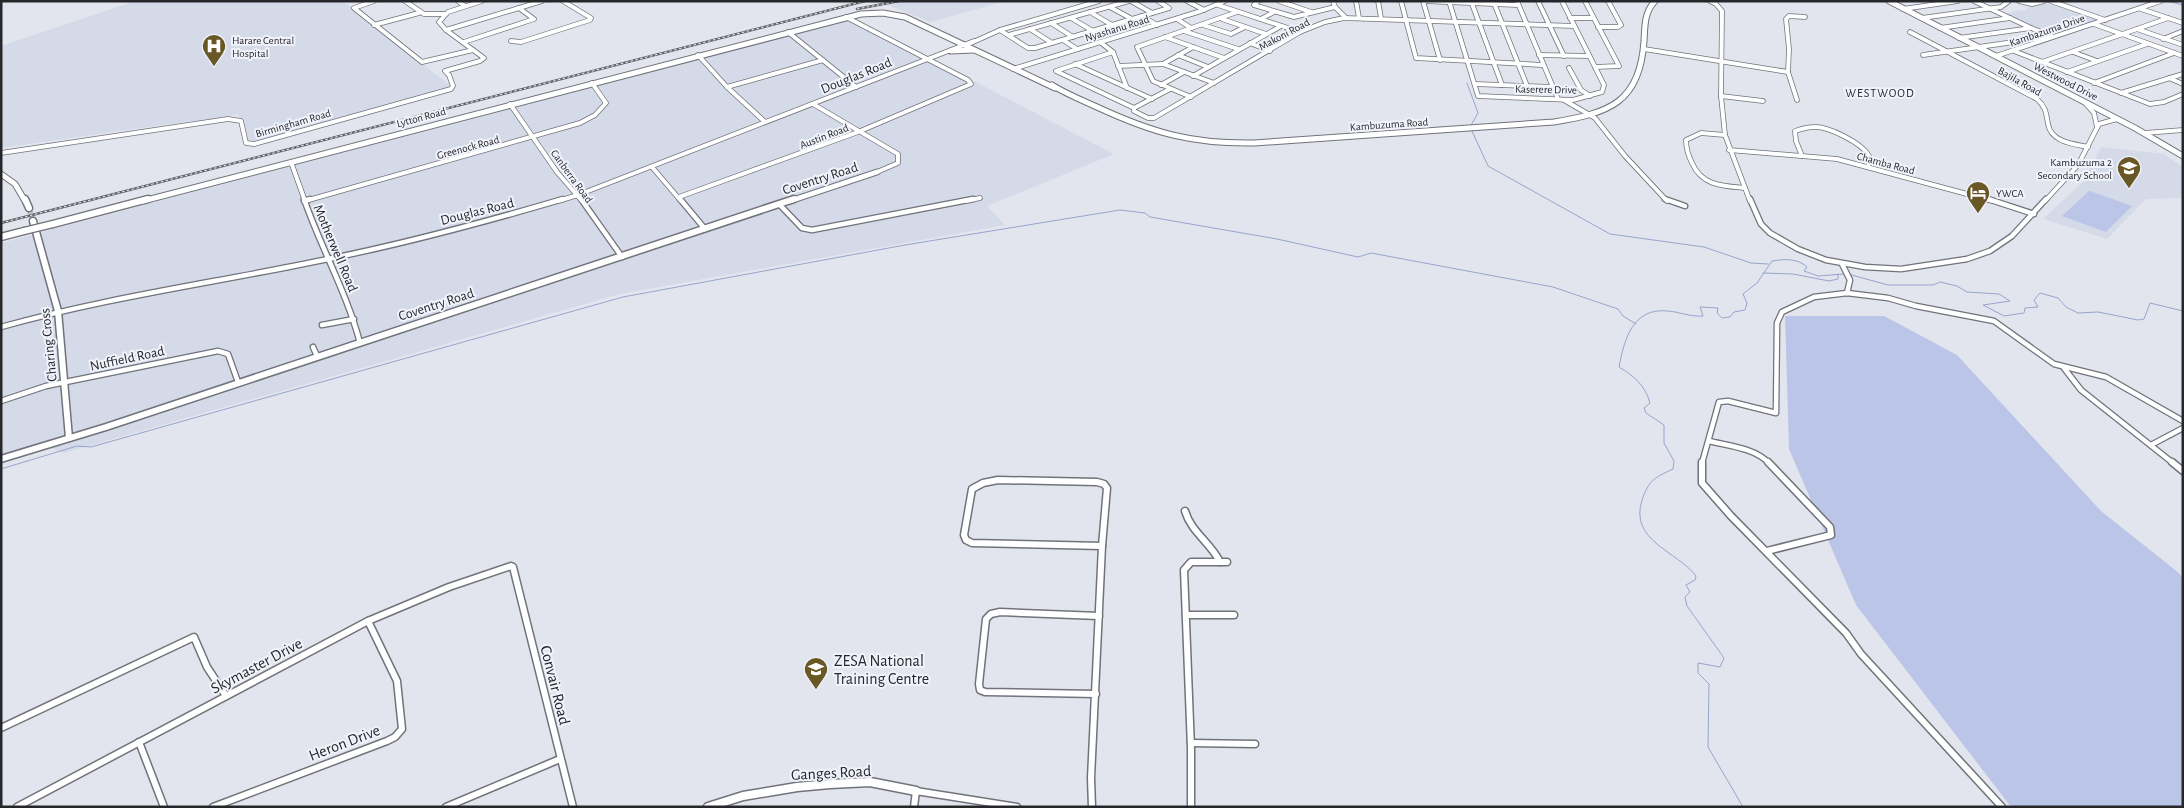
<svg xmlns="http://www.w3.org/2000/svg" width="2184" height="808" font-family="'Alegreya Sans',sans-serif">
	<rect width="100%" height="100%" fill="#e3e5ee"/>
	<g fill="#d5dae9">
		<path d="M 135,1 L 343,1 L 452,87 L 248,144 L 238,114 L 205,122 L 190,121 L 1,148 L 1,46 Z"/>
		<path d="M 878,1 L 1006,1 L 930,22 Z"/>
		<path d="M 2054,3 L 2103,20 L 2055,35 L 2047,33 L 2004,14 L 2019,10 L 2024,11 L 2030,6 Z"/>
		<path d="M 851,17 L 1114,154 L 987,206 L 1005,225 L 620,294 L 64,453 L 41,444 L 1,455 L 1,243 Z"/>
		<path d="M 2101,147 L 2164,154 L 2183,167 L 2183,198 L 2146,199 L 2107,239 L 2043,219 L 2084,181 Z"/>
	</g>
	<g fill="#bac5e8">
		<path d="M 2089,191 L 2090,191 L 2132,206 L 2106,232 L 2062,216 Z"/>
		<path d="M 1785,316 L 1884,316 L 1957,355 L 2101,511 L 2179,573 L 2183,579 L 2183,807 L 2011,807 L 1856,605 L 1789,449 Z"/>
	</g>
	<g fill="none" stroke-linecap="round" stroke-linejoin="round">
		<g stroke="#97a4cc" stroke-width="1">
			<path d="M 2168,1 L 2183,5"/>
			<path d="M 1467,83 L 1478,113 L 1470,127"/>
			<path d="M 1472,131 L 1488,166 L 1610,234 L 1704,247 L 1751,263 L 1768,264"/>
			<path d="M 1763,273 L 1793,274 L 1829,281 L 1838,279 L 1838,274"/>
			<path d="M 1848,274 L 1888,285 L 1933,285 L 1940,282 L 1957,286 L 1967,292 L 1999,294 L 2010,301 L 1983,305 L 2004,316 L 2024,313 L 2025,308 L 2038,307 L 2034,300 L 2040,293 L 2058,298 L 2066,307 L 2078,313 L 2098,312 L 2138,320 L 2144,319 L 2150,303 L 2183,311"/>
			<path d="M 1,469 L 77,446 L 91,447 L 623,297 L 905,245 L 1120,210 L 1145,213 L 1150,217 L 1277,239 L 1358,257 L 1371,253 L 1553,287 L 1618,309 L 1623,316 L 1636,324"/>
			<path d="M 1743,807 L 1708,747 L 1709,684 L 1698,673 L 1698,663 L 1720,667 L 1724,658 L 1687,606 L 1685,597 L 1690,592 L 1686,585 L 1695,580 L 1696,576 C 1677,551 1629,541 1642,500 C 1649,480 1654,478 1673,469 L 1674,461 L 1664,443 L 1664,425 L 1646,413 L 1644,408 L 1650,403 C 1645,385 1634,376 1619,367 C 1624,341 1632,307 1668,311 C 1680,312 1690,317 1703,316 L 1700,307 L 1718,308 L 1717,313 L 1722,318 L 1730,317 L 1734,312 L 1745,310 L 1747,303 L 1743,294 L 1757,283 L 1772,261 C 1785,259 1797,258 1807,267 L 1804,271 L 1818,276 L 1844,274"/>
		</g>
		<path stroke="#bdbfc7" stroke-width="6" stroke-dasharray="6 3" stroke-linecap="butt" d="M 29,208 L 33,221"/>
		<g stroke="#71737a" stroke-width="5.5">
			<g id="street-far2">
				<path d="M 374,1 L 354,8 L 422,62 L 473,50"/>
				<path d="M 405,1 L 424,14 L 445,14"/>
				<path d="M 458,1 L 465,6"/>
				<path d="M 1131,1 L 1152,13"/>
				<path d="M 1187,1 L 1204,10"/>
				<path d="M 1258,1 L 1254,5 L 1294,17 L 1335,7"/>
				<path d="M 1279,1 L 1311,12"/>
				<path d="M 1333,1 L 1335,7 L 1346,18"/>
				<path d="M 1356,1 L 1359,18"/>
				<path d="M 1378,1 L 1381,18"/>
				<path d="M 1401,1 L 1416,58 L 1542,65"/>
				<path d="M 1423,1 L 1440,60"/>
				<path d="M 1424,1 L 1518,5"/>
				<path d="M 1449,1 L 1478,96 L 1573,100 L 1602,92 L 1604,85 L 1562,1"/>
				<path d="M 1471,1 L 1502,85"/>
				<path d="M 1517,1 L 1558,99"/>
				<path d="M 1538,1 L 1564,56"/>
				<path d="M 1585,1 L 1619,66 L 1595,67"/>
				<path d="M 1710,1 L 1716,4 L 1722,11 L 1721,96 L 1725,135 L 1750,201"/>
				<path d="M 1974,1 L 2031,28"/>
				<path d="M 2019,1 L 2032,4 L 2044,1"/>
				<path d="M 2051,1 L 2105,20"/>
				<path d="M 1494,3 L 1527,86"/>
				<path d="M 1218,5 L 1300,32"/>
				<path d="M 1110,7 L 1132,19"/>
				<path d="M 519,8 L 542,1"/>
				<path d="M 1903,9 L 1958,1"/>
				<path d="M 2141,9 L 2183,23"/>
				<path d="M 1090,12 L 1112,25"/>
				<path d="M 1142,16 L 1157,25"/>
				<path d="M 1071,18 L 1093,31"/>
				<path d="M 1570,18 L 1593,18"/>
				<path d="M 1922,18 L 2001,7 L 2009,1"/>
				<path d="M 1177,19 L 1191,28"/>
				<path d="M 1222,19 L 1266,34"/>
				<path d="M 1261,19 L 1274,12"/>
				<path d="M 1051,23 L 1073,37"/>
				<path d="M 2094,24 L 2183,56"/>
				<path d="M 374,25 L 419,13"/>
				<path d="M 1203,25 L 1231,34 L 1245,27"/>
				<path d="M 1598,27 L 1618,27 L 1621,25 L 1608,1"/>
				<path d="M 1940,28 L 2010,18"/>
				<path d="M 1030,29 L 1052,43"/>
				<path d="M 2137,29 L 2168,18"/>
				<path d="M 446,30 L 519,8 L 534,19 L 464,42"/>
				<path d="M 1000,30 L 1028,48 L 1035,48 L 1169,8 L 1158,1"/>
				<path d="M 1184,31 L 1238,49"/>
				<path d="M 788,32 L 856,87"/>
				<path d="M 1910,32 L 2037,99 C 2046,107 2046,113 2048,124 C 2051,142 2073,144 2088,147"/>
				<path d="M 1009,35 L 1129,1"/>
				<path d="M 1165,37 L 1224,58"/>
				<path d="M 1959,38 L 2031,28 L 2052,36"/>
				<path d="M 2163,39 L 2183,31"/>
				<path d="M 1063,40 L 1077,49"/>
				<path d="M 511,41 L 521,42 L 590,20 L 591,18 L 563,1"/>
				<path d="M 1100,42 L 1113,52 L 1127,88"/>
				<path d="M 971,43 L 1000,30 L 1099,1"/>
				<path d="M 1250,43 L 1270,51"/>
				<path d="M 1644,49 L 1788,72"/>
				<path d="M 2014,51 L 2150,104 L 2164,102 L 2183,94"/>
				<path d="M 1113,52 L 1056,71 L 1134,108"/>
				<path d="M 2073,52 L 2097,61"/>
				<path d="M 698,55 L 727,87 L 765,122"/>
				<path d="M 1178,55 L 1208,67"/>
				<path d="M 1539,55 L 1589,56"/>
				<path d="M 1923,55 L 2049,37"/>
				<path d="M 1996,56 L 2161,1"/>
				<path d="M 2042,62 L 2137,29 L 2183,45"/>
				<path d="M 1075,64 L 1152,99"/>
				<path d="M 1163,64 L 1193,47"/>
				<path d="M 1118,66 L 1163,64 L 1214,83"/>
				<path d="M 1569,68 L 1581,90 L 1590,96"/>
				<path d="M 1013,69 L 1201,11 L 1225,1"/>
				<path d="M 2067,72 L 2147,44"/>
				<path d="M 1193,76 L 1281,26"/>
				<path d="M 2169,78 L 2183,84"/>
				<path d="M 2094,83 L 2174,53"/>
				<path d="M 1475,84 L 1552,87"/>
				<path d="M 1161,85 L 1184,72"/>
				<path d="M 727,87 L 823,60"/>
				<path d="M 1170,89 L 1134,108 L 1134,111 L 1148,118 L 1154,118 L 1300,32 L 1325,22 L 1344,18 L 1574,26"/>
				<path d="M 2121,93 L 2183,74"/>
				<path d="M 1721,96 L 1763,101"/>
				<path d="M 1191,97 L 1153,81 L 1137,47 L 1237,12"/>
				<path d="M 1564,100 L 1595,118 L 1625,156 L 1667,201"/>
				<path d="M 1797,100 L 1788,72 L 1789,49 L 1786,19 L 1789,16 L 1805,17"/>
				<path d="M 510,104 L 557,172 L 582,201"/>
				<path d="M 813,104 L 898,154 L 898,163 L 877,172"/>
				<path d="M 2086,104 L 2094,113 L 2097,127"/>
				<path d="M 2145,133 L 2183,130"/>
				<path d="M 1725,135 L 1701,133 L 1686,140 C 1686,148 1688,155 1692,163 C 1702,186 1723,186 1745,188"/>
				<path d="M 1729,150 L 1837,159 L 1993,201"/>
				<path d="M 1,153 L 228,119 L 241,121 L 246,143 L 254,144 L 451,89 L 453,86 L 449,75 L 445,71 L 480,61 L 484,58 L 446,30 L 439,22 L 448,12 L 482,1"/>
				<path d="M 1802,156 L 1796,141 L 1795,131 C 1801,129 1807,127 1814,127 C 1828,126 1862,143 1869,156 C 1871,160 1869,163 1868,167"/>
				<path d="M 291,162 L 305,201"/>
				<path d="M 652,167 L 681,201"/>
				<path d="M 679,197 L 858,132 L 971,84 L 968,80 L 846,17"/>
				<path d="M 305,201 L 580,123 L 595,115 L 606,103 L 592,83"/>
				<path d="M 558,201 L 578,195 L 974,41"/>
				<path d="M 966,201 L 980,198"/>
				<path d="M 2045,201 L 2078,165 L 2099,124 L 2117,119"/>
			</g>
		</g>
		<g stroke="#71737a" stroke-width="7">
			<g id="street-far1">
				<path d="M 304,199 C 321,248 347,293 360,343"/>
				<path d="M 581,199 L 622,257"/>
				<path d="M 680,199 L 705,229"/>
				<path d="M 1665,199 L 1685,206"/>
				<path d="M 1750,199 L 1761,224 L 1770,233 L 1798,249 L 1826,260 L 1865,267 L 1901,269 L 1967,259 L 1990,251 L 2012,236 L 2046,199"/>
				<path d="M 1988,199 L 2034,214"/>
				<path d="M 304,201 L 310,199"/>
				<path d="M 779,204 L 802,228 L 812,230 L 973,199"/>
				<path d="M 1842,264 L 1850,280 L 1847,293"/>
				<path d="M 322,325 L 354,319"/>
				<path d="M 1,327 C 108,297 219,282 328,259 C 407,243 485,222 563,199"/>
				<path d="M 313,347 L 317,356"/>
				<path d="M 2064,368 L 2081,390 L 2173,463"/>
				<path d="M 1,401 L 46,386 L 218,351 L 228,354 L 238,382"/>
				<path d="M 1709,441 C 1730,446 1754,448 1769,463"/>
				<path d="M 2151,445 L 2183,428"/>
				<path d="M 1702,463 L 1719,402 L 1728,401 L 1776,413 L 1777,323 L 1782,312 L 1814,297 L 1847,293 L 1888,298 L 1916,306 L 1994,321 L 2054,364 L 2106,377 L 2183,421"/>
			</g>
		</g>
		<g stroke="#71737a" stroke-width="9">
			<g id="street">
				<path d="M 1702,462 L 1702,483 L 1731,516 L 1846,633 L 1861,654 L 2002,807"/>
				<path d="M 2172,462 L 2183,471"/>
				<path d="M 998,480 L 1097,482 L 1104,484 L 1107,488 L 1102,546 L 972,543 L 966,540 L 964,535 L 972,489 L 983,483 Z"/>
				<path d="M 1185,511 C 1191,532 1211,543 1220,562"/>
				<path d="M 1767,551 L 1831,535 L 1830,527 L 1768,462"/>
				<path d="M 1186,615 L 1234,615"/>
				<path d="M 1096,694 L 985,692 L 980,690 L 979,684 L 986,619 L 991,614 L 1000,612 L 1099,616"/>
				<path d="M 1,728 L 194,637 L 207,667 L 226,696"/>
				<path d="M 139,742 L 164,807"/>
				<path d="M 1191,743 L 1255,744"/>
				<path d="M 17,807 L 368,621 L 449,587 L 511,566 L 513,567 L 573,807"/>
				<path d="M 213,807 L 387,741 L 395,737 L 402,729 L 397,681 L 368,621"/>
				<path d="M 446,807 L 560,759"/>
				<path d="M 914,807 L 916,791 L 1017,807"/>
				<path d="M 1092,807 L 1091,778 L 1102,546"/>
				<path d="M 1191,807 L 1191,748 L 1184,570 L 1191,562 L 1227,562"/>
			</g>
		</g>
		<g stroke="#71737a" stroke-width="7">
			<g id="secondary-far2">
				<path d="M 1889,1 L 2135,128 L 2183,156"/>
				<path d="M 951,51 L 973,50"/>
				<path d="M 1052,85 C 1066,94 1082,100 1097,107 C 1153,133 1192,144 1254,143 L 1554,122 C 1609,113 1640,103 1644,41 C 1645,26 1644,13 1655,1"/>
				<path d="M 1,174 L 15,184 L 25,201"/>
				<path d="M 143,201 L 861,14 L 883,13 L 905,17 L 1055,88"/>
				<path d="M 790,201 L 877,172"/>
			</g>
		</g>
		<g stroke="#71737a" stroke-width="9">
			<g id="secondary-far1">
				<path d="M 25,199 L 29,208"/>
				<path d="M 33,221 L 58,311 L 69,438"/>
				<path d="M 53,224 L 148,199"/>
				<path d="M 1,237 L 24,231"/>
				<path d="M 1,459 L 106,427 L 794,199"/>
			</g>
		</g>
		<g stroke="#71737a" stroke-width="11">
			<path id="secondary" d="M 708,807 L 743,796 L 797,787 L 830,784 L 870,782 L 916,791"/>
		</g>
		<use href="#street-far2" stroke="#fff" stroke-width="4"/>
		<use href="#street-far1" stroke="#fff" stroke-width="4.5"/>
		<use href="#street" stroke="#fff" stroke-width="6"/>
		<use href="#secondary-far2" stroke="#fff" stroke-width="5"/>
		<use href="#secondary-far1" stroke="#fff" stroke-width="6"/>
		<use href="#secondary" stroke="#fff" stroke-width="8"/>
		<g stroke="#626368" stroke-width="2.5">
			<g id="rail">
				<path d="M 857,9 L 899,1"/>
				<path d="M 1,223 L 865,1"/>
			</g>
		</g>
		<use href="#rail" stroke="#f0f3fb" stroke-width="1" stroke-dasharray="2.5" stroke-linecap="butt"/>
		<g stroke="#71737a" stroke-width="9" stroke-linecap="butt">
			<path id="secondary-bridge" d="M 24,231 L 53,224"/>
		</g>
		<use href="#secondary-bridge" stroke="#fff" stroke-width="6"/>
	</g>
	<defs>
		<g id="hospital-pin" transform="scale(1.25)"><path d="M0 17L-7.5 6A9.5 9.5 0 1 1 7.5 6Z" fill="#695825" stroke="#f0f3fb"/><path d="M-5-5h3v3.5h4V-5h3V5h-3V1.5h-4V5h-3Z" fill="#fff"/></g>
		<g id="school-pin" transform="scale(1.25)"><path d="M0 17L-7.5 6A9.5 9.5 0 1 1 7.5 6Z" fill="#695825" stroke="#f0f3fb"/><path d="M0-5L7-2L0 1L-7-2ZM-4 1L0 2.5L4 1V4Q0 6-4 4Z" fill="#fff"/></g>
		<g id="hotel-pin" transform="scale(1.25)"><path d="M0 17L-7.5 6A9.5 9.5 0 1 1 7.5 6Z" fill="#695825" stroke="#f0f3fb"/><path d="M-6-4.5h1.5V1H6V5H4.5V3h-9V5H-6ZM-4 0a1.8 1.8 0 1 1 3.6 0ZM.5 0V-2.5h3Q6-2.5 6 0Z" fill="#fff"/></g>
		<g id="university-pin" transform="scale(1.25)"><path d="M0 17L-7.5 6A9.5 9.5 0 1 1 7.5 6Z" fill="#695825" stroke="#f0f3fb"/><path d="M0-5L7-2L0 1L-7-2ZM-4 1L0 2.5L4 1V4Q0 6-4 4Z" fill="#fff"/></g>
	</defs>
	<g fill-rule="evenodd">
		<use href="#hospital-pin" x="214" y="46"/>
		<use href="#school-pin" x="2129" y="168"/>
		<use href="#hotel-pin" x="1978" y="193"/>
		<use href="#university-pin" x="816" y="669"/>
	</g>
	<g text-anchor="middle" stroke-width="4" stroke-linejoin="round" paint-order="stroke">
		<g font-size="11" fill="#26272a" stroke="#f0f3fb">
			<text transform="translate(1117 28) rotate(-17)" y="4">Nyashanu Road</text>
			<text transform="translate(2047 30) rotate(-19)" y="4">Kambazuma Drive</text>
			<text transform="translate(1284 34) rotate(-28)" y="4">Makoni Road</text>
			<text transform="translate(2020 81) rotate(29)" y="4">Bajila Road</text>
			<text transform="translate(2066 81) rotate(27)" y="4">Westwood Drive</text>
			<text transform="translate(1546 89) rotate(1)" y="4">Kaserere Drive</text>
			<text transform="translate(421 117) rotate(-15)" y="4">Lytton Road</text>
			<text transform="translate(293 123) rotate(-16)" y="4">Birmingham Road</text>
			<text transform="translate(1389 124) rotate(-4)" y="4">Kambuzuma Road</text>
			<text transform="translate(824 136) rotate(-21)" y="4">Austin Road</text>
			<text transform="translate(468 147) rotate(-15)" y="4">Greenock Road</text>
			<text transform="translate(1886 163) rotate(15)" y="4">Chamba Road</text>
			<text transform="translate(572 176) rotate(54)" y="4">Canberra Road</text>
		</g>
		<g font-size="11" fill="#26272a" stroke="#f0f3fb" text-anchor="start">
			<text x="232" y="44">Harare Central<tspan x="232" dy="13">Hospital</tspan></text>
			<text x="2112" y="166" text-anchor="end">Kambuzuma 2<tspan x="2112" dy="13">Secondary School</tspan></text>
			<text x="1996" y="197">YWCA</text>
		</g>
		<g font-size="12" letter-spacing="1" fill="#26272a" stroke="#f0f3fb">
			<text x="1880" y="97">WESTWOOD</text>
		</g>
		<g font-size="14" fill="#26272a" stroke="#f0f3fb">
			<text transform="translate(856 75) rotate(-22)" y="5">Douglas Road</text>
			<text transform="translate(820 178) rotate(-18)" y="5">Coventry Road</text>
			<text transform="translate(477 211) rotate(-14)" y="5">Douglas Road</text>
			<text transform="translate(336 248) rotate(67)" y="5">Motherwell Road</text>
			<text transform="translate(436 304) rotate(-18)" y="5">Coventry Road</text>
			<text transform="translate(48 345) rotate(-96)" y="5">Charing Cross</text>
			<text transform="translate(127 358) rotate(-12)" y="5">Nuffield Road</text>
		</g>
		<g font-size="16" fill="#26272a" stroke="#f0f3fb" text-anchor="start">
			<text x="834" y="666">ZESA National<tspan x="834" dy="18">Training Centre</tspan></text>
		</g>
		<g font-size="16" fill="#26272a" stroke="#f0f3fb">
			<text transform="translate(256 665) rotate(-28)" y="6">Skymaster Drive</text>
			<text transform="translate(556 685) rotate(76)" y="6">Convair Road</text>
			<text transform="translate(344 742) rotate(-21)" y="6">Heron Drive</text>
			<text transform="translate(831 772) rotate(-3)" y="6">Ganges Road</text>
		</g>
	</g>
	<rect width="2184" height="808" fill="none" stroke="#26272a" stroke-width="5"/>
</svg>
